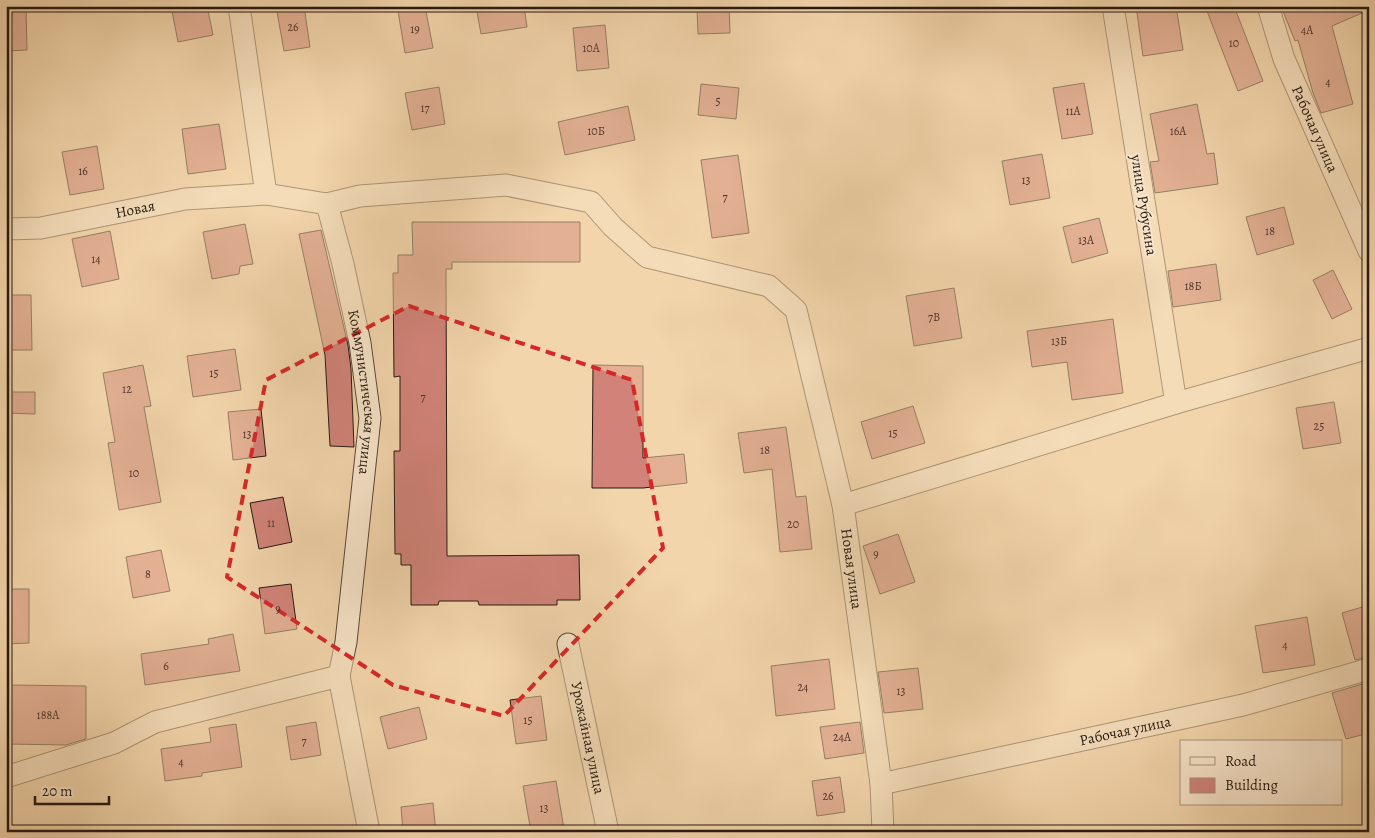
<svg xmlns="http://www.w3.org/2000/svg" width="1375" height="838" font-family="Alegreya,serif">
	<rect width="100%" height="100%" fill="#f3d5ac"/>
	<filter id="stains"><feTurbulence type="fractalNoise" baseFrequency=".004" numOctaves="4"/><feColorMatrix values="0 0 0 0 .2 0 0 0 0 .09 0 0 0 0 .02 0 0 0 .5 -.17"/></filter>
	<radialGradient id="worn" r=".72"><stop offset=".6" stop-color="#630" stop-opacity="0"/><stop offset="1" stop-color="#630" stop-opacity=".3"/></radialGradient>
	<g fill="#d18379" stroke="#251911">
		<path d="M 6,6 L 26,6 L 27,50 L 6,51 Z"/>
		<path d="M 171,6 L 207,6 L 213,35 L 178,42 Z"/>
		<path d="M 276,6 L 304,6 L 310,47 L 284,51 Z"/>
		<path d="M 425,6 L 433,48 L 405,53 L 398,11 Z"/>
		<path d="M 476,6 L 524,6 L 527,27 L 481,34 Z"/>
		<path d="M 729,6 L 730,33 L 698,34 L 697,7 Z"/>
		<path d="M 1136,6 L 1176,6 L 1183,50 L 1143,56 Z"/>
		<path d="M 1205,6 L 1234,6 L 1263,81 L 1238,91 Z"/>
		<path d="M 1281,6 L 1369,6 L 1369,10 L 1332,26 L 1353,104 L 1321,113 L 1313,93 L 1298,40 L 1295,41 Z"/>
		<path d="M 605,25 L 609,68 L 577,71 L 573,28 Z"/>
		<path d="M 1084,83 L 1093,134 L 1062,139 L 1053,88 Z"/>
		<path d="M 701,84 L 739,88 L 736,119 L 698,115 Z"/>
		<path d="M 439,87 L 445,124 L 412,130 L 405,93 Z"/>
		<path d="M 1197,104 L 1207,154 L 1214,153 L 1218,184 L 1155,193 L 1150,162 L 1159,161 L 1150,114 Z"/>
		<path d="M 628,106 L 635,140 L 565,155 L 558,122 Z"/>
		<path d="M 219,124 L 226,169 L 188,174 L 182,129 Z"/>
		<path d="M 97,146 L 104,189 L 70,195 L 62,152 Z"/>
		<path d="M 1042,154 L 1050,198 L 1010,205 L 1002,161 Z"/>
		<path d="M 738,155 L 749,233 L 712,238 L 701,160 Z"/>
		<path d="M 1284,207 L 1294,244 L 1257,255 L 1246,217 Z"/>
		<path d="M 1099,218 L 1108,253 L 1072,263 L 1063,227 Z"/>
		<path d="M 412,222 L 580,222 L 580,262 L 452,262 L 452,269 L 446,269 L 447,556 L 579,555 L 580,600 L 557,600 L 557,605 L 479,605 L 478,601 L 439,601 L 438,605 L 411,605 L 411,565 L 401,565 L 401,554 L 395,554 L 394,451 L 400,451 L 400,376 L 394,377 L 393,273 L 398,273 L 398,255 L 413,255 Z"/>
		<path d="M 245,224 L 253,264 L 240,266 L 239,274 L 212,279 L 203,232 Z"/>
		<path d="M 321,230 L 348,345 L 351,369 L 354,447 L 330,446 L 325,355 L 299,234 Z"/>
		<path d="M 110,231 L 119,279 L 82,287 L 72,239 Z"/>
		<path d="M 1216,264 L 1221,300 L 1173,307 L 1168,271 Z"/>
		<path d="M 1333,270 L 1352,309 L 1332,319 L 1313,280 Z"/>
		<path d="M 954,288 L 962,338 L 914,346 L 906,296 Z"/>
		<path d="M 6,295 L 31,295 L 32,350 L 6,350 Z"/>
		<path d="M 1113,319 L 1123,393 L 1072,400 L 1067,362 L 1032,367 L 1027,331 Z"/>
		<path d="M 235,349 L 241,390 L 193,397 L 187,356 Z"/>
		<path d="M 143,365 L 151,406 L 144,407 L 161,502 L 119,510 L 108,443 L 115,442 L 103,373 Z"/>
		<path d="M 593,365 L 643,366 L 643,458 L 684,454 L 687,483 L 643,488 L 592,488 Z"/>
		<path d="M 6,392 L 35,392 L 35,414 L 6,413 Z"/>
		<path d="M 1334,402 L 1341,443 L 1303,449 L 1296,408 Z"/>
		<path d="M 913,406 L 925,443 L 872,459 L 861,422 Z"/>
		<path d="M 261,409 L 266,456 L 233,460 L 228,412 Z"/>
		<path d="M 786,427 L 796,497 L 806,496 L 812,549 L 780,552 L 772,469 L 744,473 L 738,433 Z"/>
		<path d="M 283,497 L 292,542 L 259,549 L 250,503 Z"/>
		<path d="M 898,534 L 915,582 L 880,594 L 863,546 Z"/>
		<path d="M 161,550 L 170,591 L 133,598 L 126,557 Z"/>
		<path d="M 291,584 L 297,629 L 265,634 L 259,588 Z"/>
		<path d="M 6,589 L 29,589 L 29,643 L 6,644 Z"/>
		<path d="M 1369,605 L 1369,657 L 1355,660 L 1342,613 Z"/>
		<path d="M 1307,617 L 1315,665 L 1263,673 L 1255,626 Z"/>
		<path d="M 233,634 L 240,671 L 145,685 L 141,654 L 209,644 L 208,639 Z"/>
		<path d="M 829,659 L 835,709 L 776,716 L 771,666 Z"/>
		<path d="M 918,668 L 923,709 L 884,713 L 878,672 Z"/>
		<path d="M 1369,682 L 1369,733 L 1346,739 L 1332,693 Z"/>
		<path d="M 10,685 L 86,686 L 86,739 L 66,745 L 9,744 Z"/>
		<path d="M 541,696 L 547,740 L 516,744 L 510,700 Z"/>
		<path d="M 419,707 L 427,739 L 388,749 L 380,717 Z"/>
		<path d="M 316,722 L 321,755 L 291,760 L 286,727 Z"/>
		<path d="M 860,722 L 864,753 L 825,759 L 820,727 Z"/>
		<path d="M 236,724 L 242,767 L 202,773 L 202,776 L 165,781 L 161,749 L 211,742 L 209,728 Z"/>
		<path d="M 840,777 L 845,812 L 817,816 L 812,781 Z"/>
		<path d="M 556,781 L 564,829 L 547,832 L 531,832 L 523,786 Z"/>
		<path d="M 433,803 L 436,832 L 403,832 L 401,807 Z"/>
	</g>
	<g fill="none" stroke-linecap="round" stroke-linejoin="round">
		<g stroke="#584838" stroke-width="23">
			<g id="street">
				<path id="s1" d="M 239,6 L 266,194 L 327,204 L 343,264 L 360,343 L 370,418 L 346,642 L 339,676 L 369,832"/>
				<path id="s2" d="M 1268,6 L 1284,59 L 1369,251"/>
				<path id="s3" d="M 327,204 L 360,196 L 506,185 L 591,202 L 613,227 L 647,257 L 769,286 L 796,310 L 843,505 L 881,784 L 883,832"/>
				<path id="s4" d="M 6,229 L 41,228 L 185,199 L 266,194"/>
				<path d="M 1176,403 L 1369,348"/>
				<path d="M 843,505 L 1176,403 L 1113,6"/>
				<path id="s5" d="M 568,644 L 608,832"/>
				<path d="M 6,777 L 114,743 L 155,722 L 339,676"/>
				<path id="s6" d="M 881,784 L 1243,705 L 1369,669"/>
			</g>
		</g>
		<use href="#street" stroke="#f7e4c9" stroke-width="21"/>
	</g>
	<path d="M0 0H1375V838H0ZM 409,306 L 632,380 L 663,548 L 504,716 L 393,685 L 227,577 L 266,380 Z" fill="#f3d5ac" fill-opacity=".55" fill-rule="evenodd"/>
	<path fill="none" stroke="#d62828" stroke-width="4" stroke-dasharray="10 6" stroke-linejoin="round" d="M 409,306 L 632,380 L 663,548 L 504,716 L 393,685 L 227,577 L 266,380 Z"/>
	<g text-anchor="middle" stroke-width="4" stroke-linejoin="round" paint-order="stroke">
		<g font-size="12" fill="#50342b">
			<text x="293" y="31">26</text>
			<text x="415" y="33">19</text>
			<text x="1307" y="34">4А</text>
			<text x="1234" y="47">10</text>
			<text x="591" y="52">10А</text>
			<text x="1328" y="86">4</text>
			<text x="718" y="105">5</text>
			<text x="425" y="112">17</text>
			<text x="1073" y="115">11А</text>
			<text x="596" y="135">10Б</text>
			<text x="1178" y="135">16А</text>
			<text x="83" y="175">16</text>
			<text x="1026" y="184">13</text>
			<text x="725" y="201">7</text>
			<text x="1270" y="235">18</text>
			<text x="1086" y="244">13А</text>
			<text x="96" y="263">14</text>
			<text x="1193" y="290">18Б</text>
			<text x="934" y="321">7В</text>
			<text x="1059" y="345">13Б</text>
			<text x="214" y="377">15</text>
			<text x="127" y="393">12</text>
			<text x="423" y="401">7</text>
			<text x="1319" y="430">25</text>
			<text x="893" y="437">15</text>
			<text x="247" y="438">13</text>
			<text x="765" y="454">18</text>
			<text x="134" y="477">10</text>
			<text x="271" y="527">11</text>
			<text x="793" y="528">20</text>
			<text x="876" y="558">9</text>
			<text x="148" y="578">8</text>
			<text x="278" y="613">9</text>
			<text x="1285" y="649">4</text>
			<text x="166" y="670">6</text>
			<text x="803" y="691">24</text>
			<text x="901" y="695">13</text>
			<text x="48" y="719">188А</text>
			<text x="528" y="724">15</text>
			<text x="842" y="741">24А</text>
			<text x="304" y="745">7</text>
			<text x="181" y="766">4</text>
			<text x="828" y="800">26</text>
			<text x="544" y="812">13</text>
		</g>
		<g font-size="15" fill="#251911" stroke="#f7e4c9">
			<text dy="5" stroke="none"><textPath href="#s2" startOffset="132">Рабочая улица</textPath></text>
			<text transform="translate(1144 205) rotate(81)" y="5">улица Рубусина</text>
			<text dy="5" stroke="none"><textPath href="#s4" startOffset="131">Новая</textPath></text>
			<text dy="5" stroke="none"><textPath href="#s1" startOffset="444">Коммунистическая улица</textPath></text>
			<text dy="5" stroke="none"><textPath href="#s3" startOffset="772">Новая улица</textPath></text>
			<text dy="5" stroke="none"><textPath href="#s6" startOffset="250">Рабочая улица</textPath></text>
			<text dy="5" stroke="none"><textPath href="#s5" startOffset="96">Урожайная улица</textPath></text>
		</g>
	</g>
	<rect width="1375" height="838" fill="none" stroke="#f3d5ac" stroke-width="25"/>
	<rect x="8" y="8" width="1360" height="823" fill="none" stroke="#251911" stroke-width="2.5"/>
	<rect x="12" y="12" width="1350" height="813" fill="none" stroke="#251911"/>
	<rect x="1180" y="740" width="162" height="65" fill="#f7e4c9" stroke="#a3937f"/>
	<rect x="1190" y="757" width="25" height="8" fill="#f7e4c9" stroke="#a3937f"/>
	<text x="1225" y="766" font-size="15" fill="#251911">Road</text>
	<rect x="1190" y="778" width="25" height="15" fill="#d18379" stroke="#a3937f"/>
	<text x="1225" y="790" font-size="15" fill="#251911">Building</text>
	<path d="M35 796v8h74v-8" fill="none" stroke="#251911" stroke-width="2.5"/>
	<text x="42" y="796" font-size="15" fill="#251911" stroke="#f7e4c9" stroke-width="4" paint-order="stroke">20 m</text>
	<rect width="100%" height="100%" filter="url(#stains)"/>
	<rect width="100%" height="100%" fill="url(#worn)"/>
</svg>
